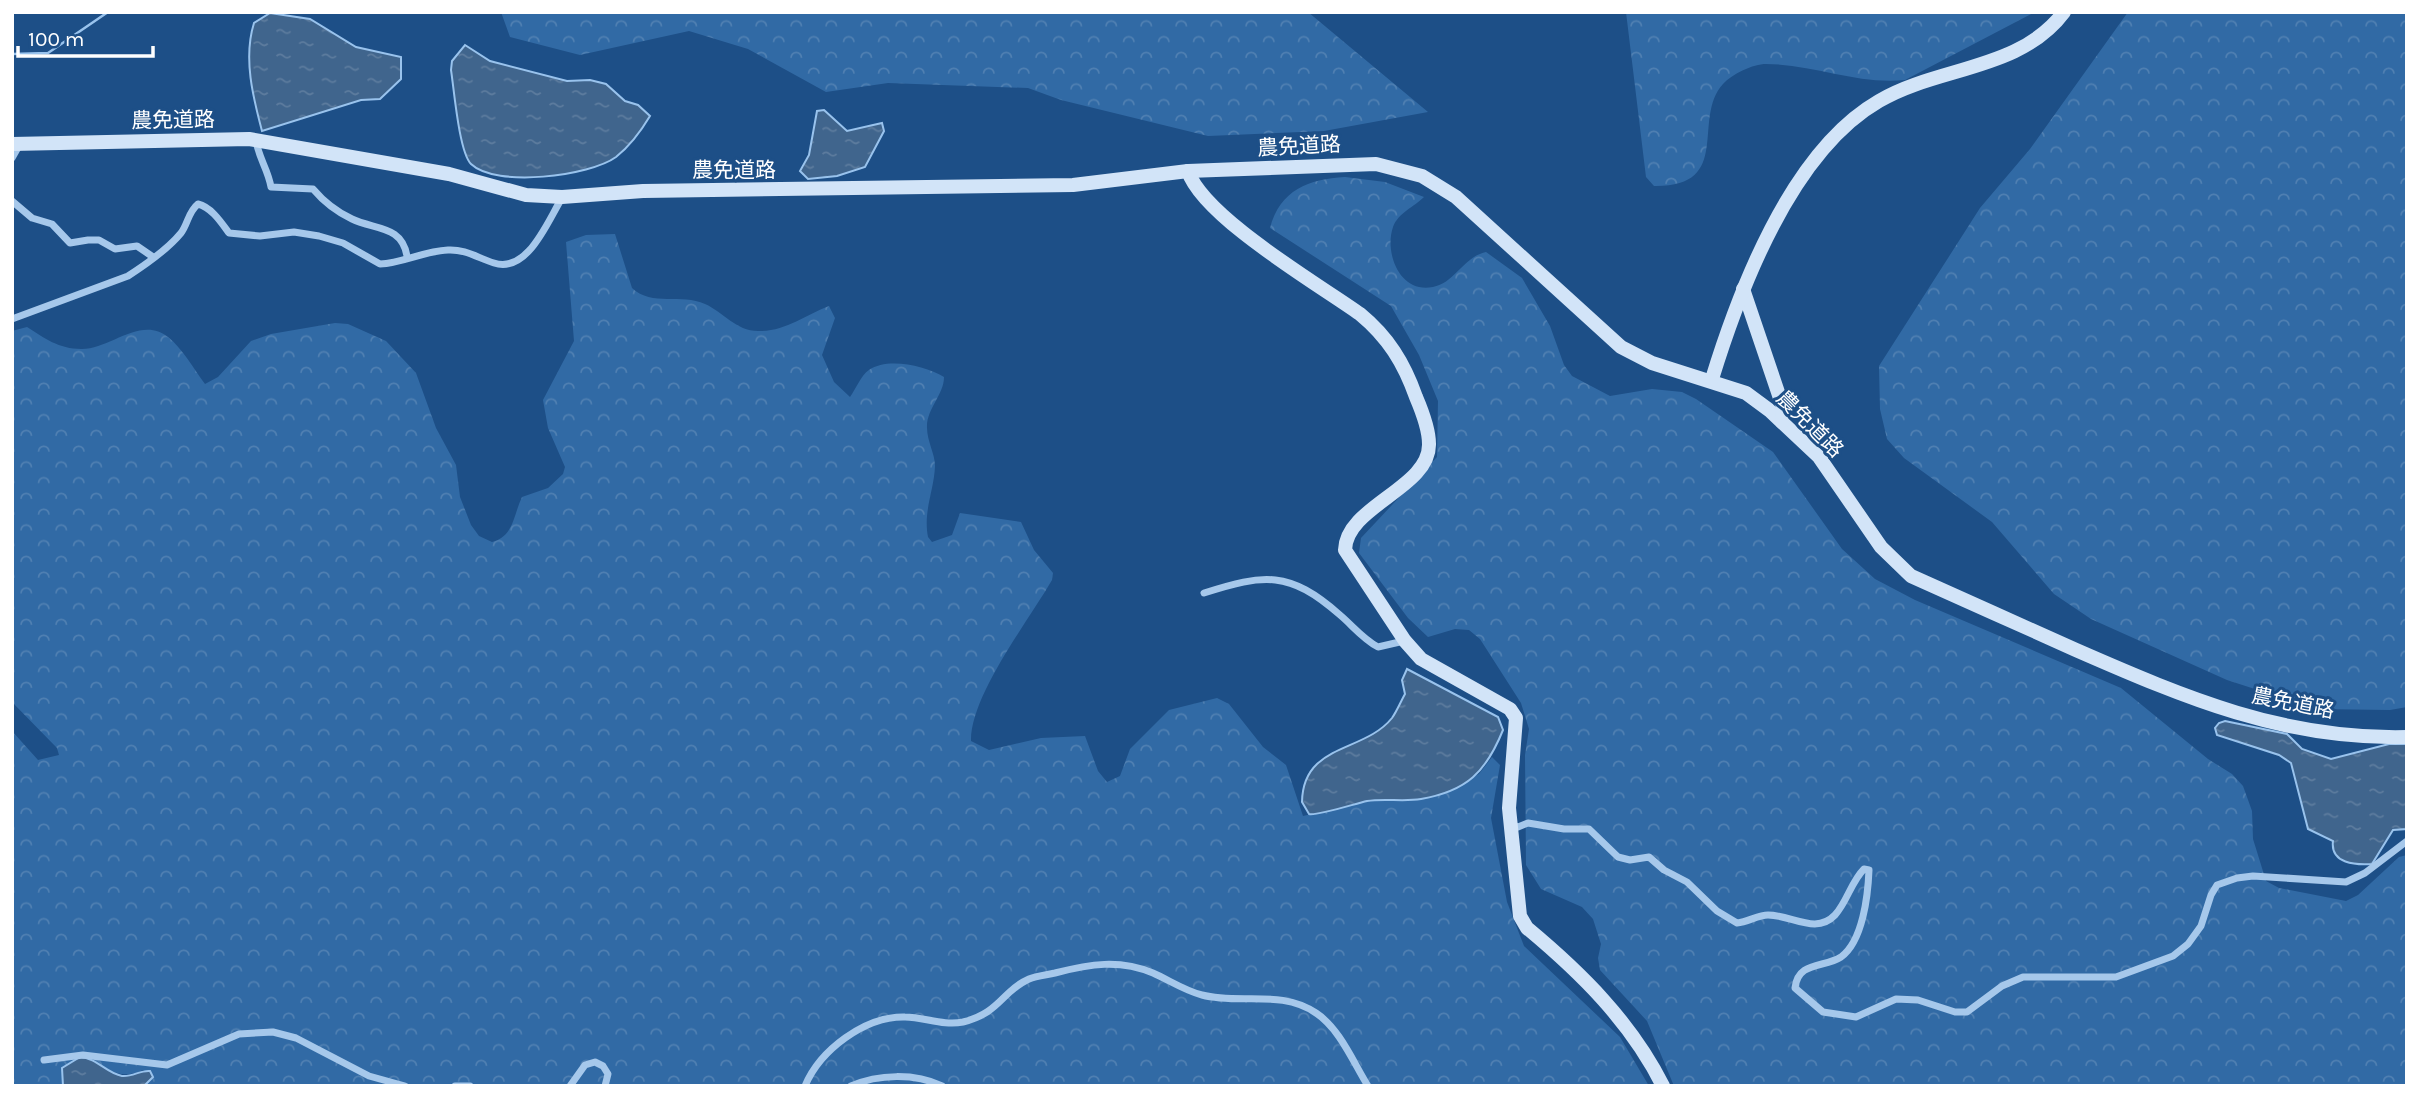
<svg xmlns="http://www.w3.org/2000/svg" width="2419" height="1098" font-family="Karla,'Noto Sans JP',sans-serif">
	<defs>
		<pattern id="forest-crowns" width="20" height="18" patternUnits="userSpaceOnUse" patternTransform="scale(1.75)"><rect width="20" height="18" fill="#316aa5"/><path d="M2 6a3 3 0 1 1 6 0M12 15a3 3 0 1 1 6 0" fill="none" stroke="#5080b2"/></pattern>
		<pattern id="water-ripples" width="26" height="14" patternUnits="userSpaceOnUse" patternTransform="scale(1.75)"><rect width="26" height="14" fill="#40658d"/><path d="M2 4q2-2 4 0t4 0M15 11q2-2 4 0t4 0" fill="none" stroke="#5d7c9e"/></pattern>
	</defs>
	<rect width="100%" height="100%" fill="#1d4f87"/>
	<g fill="url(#forest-crowns)">
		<path d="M 501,12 L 1308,12 L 1428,112 L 1324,131 L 1208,136 L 1061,100 L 1028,88 L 888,83 L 826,92 L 748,49 L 689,31 L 580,55 L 510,37 Z"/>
		<path d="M 1626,12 L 2035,12 L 1905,80 C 1858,85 1813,64 1766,64 C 1753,64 1732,74 1723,84 C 1691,119 1734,187 1654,186 L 1646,177 Z"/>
		<path d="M 2128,12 L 2407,12 L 2407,707 L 2390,710 L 2317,709 L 2227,680 L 2091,619 L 2054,594 L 1992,522 L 1904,458 L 1887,439 L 1880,409 L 1879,366 L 1980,208 L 2030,149 Z"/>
		<path d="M 1345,177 L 1385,182 L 1424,197 C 1414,207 1398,213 1393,227 C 1384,253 1400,294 1433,287 C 1455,283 1463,257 1486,252 L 1522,278 L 1550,326 L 1564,365 L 1572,376 L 1610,396 L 1652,389 L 1682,392 L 1696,399 L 1773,452 L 1842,549 L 1875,579 L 1915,600 L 2121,688 L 2208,759 L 2232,774 L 2243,786 L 2252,811 L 2253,839 L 2266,881 L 2279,888 L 2346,901 L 2358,895 L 2399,857 L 2407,855 L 2407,1086 L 1674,1086 L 1647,1021 L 1600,970 L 1598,958 L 1601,944 L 1593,919 L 1582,907 L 1541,889 L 1526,865 L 1525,755 L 1529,729 L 1521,703 L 1480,639 L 1469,630 L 1455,629 L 1428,637 L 1408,618 L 1359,553 L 1361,538 L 1437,457 L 1438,401 L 1419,355 L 1391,306 L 1270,228 C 1280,190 1309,179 1345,177 Z"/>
		<path d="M 615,234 L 632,288 C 652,307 681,293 705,304 C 723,312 736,331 758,331 C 785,332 805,315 829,306 L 835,318 L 822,355 L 834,382 L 850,397 C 856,389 861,375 869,370 C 888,357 925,366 944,377 C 944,395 926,409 927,428 C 927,441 935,454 935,466 C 934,491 923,511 928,537 L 932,542 L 952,535 L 960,513 L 1021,522 L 1034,550 L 1053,573 L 1052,580 C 1029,620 970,696 971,741 L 989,750 L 1041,738 L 1085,736 L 1098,771 L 1107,782 L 1120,776 L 1130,749 L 1169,710 L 1217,698 L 1229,704 L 1263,747 L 1286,765 L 1303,816 L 1373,800 L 1421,799 L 1479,774 L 1492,757 L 1500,765 L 1491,818 L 1507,902 L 1524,946 L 1620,1037 L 1649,1086 L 144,1086 L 153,1077 L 143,1070 C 121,1080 110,1071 91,1058 L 62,1068 L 63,1086 L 12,1086 L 12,731 L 38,760 L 59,755 L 57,748 L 12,702 L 12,331 L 27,327 C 44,338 59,349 81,349 C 109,350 141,315 168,337 C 182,348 194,369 205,384 L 218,377 L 251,341 L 271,334 L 335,323 L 348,324 L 386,341 L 416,373 L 436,428 L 456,465 L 460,497 L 471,525 L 479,536 L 492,542 C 514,536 513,516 522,497 L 548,488 L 563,474 L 565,467 L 548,428 L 543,400 L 574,341 L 566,242 L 586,235 Z"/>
	</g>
	<g fill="url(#water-ripples)" stroke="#99c3ed" stroke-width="2">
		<path d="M 270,13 L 310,19 L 356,47 L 401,57 L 401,79 L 380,99 L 361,100 L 262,131 C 253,97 243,58 254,23 Z"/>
		<path d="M 465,45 L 490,61 L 567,81 L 590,80 L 606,84 L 625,101 L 638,105 L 650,116 C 641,131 630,146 616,157 C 590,176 496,188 471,164 C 459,152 454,89 451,70 L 452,61 Z"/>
		<path d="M 824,110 L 847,131 L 882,123 L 884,131 L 865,167 L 837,176 L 808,179 L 800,171 L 809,155 L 817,111 Z"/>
		<path d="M 1407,669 L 1498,717 L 1503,730 C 1486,772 1467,791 1421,799 C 1403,802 1384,798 1367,801 C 1354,804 1317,816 1309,814 L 1302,802 C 1303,743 1364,753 1392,718 C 1397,711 1401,701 1405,694 L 1402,680 Z"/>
		<path d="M 2225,721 L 2287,734 L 2302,749 L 2331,759 L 2389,744 L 2407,744 L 2407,829 L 2393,830 L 2372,864 C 2356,865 2330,864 2333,841 L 2308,829 L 2291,763 L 2279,755 L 2217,735 L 2215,728 L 2219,723 Z"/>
		<path d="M 80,1057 C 97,1058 106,1073 122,1076 C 133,1077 140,1070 150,1071 L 153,1077 L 144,1086 L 63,1086 L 62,1068 Z"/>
	</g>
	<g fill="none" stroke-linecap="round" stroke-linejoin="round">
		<path stroke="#99c3ed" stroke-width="2.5" d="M 12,54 L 48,53 L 108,12"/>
		<g stroke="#a6c8eb" stroke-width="7">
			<path d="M 256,140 C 258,157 268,169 271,187 L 313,189 C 324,202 337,212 352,219 C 375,230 402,225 407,256"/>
			<path d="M 12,158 L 20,144"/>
			<path d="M 12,201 L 32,218 L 52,224 L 70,243 L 88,240 L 99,240 L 115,249 L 137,246 L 153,257"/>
			<path d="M 12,319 L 128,276 C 145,265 168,249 181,233 C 188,224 188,212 198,204 C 211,207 221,222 229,233 L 260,236 L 294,232 L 319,236 L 343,243 L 380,264 C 403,263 424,251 448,250 C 465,249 478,258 494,263 C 528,274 548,220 562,198"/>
			<path d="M 1204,593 C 1264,574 1289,570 1340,615 C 1353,626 1363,639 1378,647 L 1404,641"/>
			<path d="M 1513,825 L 1518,827 L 1528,823 L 1564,829 L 1589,829 L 1618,857 L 1630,860 L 1649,857 L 1664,870 L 1687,882 L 1717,911 L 1737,923 C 1748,922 1758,915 1768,915 C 1792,915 1816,935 1835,915 C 1847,902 1851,882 1864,869 L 1869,870 C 1868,895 1863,941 1841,957 C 1824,968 1798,961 1795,988 L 1823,1012 L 1856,1017 L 1896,999 L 1918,1000 L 1955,1012 L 1967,1012 L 2002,986 L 2023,977 L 2116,977 L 2173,956 L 2188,944 L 2201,926 L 2211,895 L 2217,885 L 2237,878 L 2253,876 L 2346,882 L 2365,873 L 2407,841"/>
			<path d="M 44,1060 L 83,1055 L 167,1065 L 239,1034 L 273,1032 L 296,1038 L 369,1076 L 405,1086"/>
			<path d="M 455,1086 L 470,1086"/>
			<path d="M 570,1086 L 585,1065 L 595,1062 L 603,1066 L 608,1074 L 605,1086"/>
			<path d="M 805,1086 C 820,1050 865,1016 905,1017 C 924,1017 943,1026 963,1022 C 1000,1013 1002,991 1029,979 C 1036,976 1046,975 1055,973 C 1090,964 1119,959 1153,973 C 1169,980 1185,991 1202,995 C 1240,1005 1281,989 1316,1013 C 1340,1029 1353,1062 1368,1086"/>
			<path d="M 851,1086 C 878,1074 915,1073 942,1086"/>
		</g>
		<g stroke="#d2e4f8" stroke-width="14">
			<path d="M 12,144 L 249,139 L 449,174 L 526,195 L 562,197 L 643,191 L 1073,185 L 1188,171 L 1376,164 L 1422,176 L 1456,197 L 1621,347 L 1652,363 L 1746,393 L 1769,410 L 1819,457 L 1881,547 L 1911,576 C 1966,601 2021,625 2076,650 C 2186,698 2284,740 2407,737"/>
			<path d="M 1188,171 C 1203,217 1318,284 1360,314 C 1388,337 1404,363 1416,397 C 1422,411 1429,429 1429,444 C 1430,488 1346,506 1345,550 L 1405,641 L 1421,659 L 1510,709 L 1516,718 L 1509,808 L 1520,916 L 1527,928 C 1581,973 1631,1022 1663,1086"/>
			<path d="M 1743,289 L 1783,407 L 1782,422"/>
			<path d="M 1712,379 C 1740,288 1792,151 1879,101 C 1938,66 2020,71 2064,12"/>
		</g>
	</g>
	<g text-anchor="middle" stroke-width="6" stroke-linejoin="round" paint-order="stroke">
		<g font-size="21" fill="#fff" stroke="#1d4f87">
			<text transform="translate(173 120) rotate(-1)" y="7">農免道路</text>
			<text transform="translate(1299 146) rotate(-3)" y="7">農免道路</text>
			<text x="734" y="177">農免道路</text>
			<text transform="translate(1810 424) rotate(45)" y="7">農免道路</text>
			<text transform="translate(2293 703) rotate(11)" y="7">農免道路</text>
		</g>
	</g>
	<rect width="2419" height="1098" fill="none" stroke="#ffffff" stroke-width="28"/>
	<path d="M18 46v10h135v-10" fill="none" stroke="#ffffff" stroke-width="3.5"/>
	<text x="28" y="46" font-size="21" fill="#ffffff" stroke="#1d4f87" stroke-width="5" paint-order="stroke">100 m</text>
</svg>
